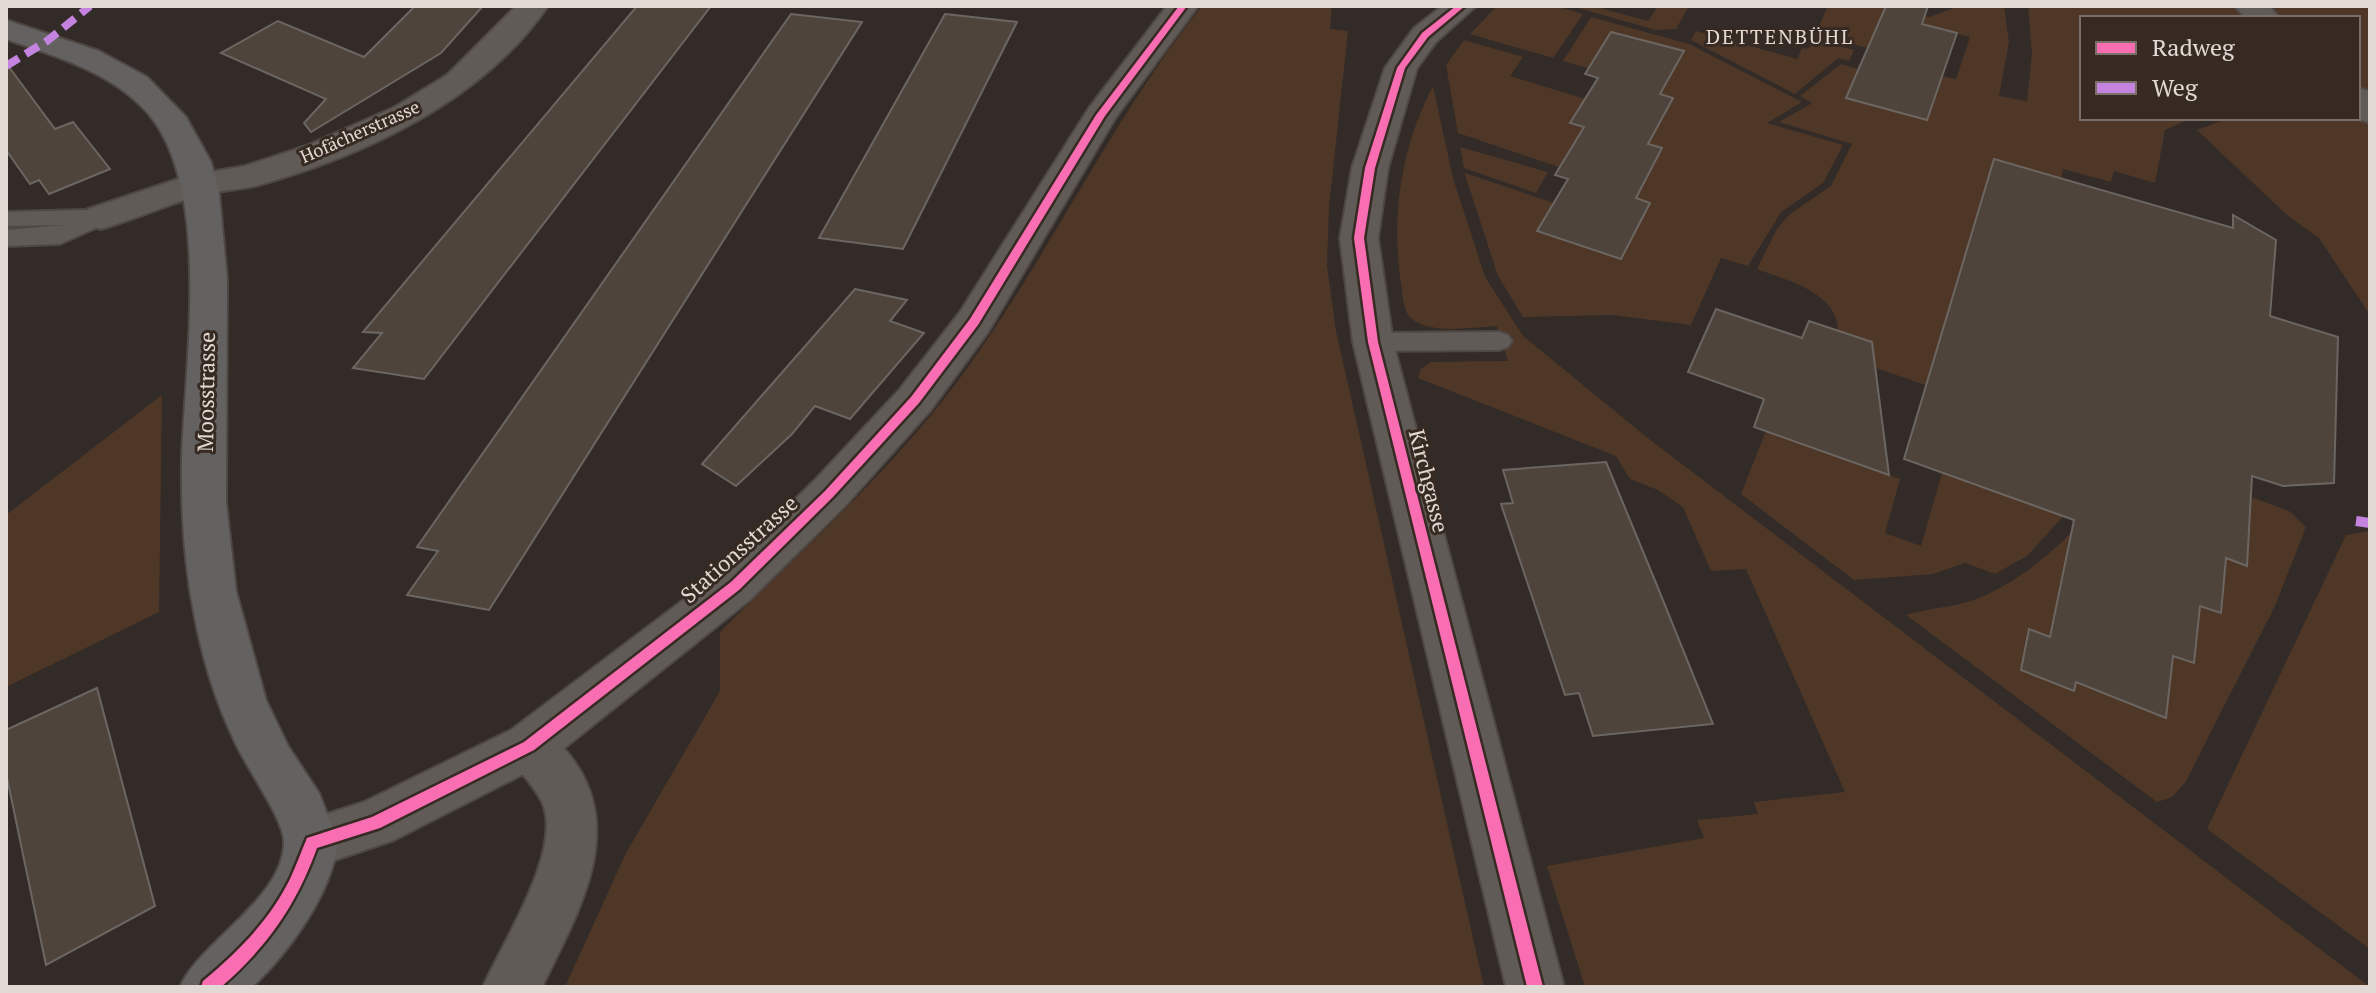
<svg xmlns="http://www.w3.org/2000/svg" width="2376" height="993" font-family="'PT Serif',serif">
	<rect width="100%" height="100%" fill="#322b27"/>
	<g fill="#4f3727">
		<path d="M 1202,6 L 1332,6 L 1330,29 L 1348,31 L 1329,207 L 1327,266 L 1336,331 L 1484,987 L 565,987 L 626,853 L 720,691 L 720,632 C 805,547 898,465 968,367 C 1052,250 1112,119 1202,6 Z"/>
		<path d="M 1497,6 L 1555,6 L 1583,14 L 1553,58 L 1470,34 Z"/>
		<path d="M 1571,6 L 1592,6 L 1648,21 L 1658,6 L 1689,6 L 1676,29 L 1656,30 Z"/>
		<path d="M 1828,6 L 1881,6 L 1929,17 L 1960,6 L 2004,6 L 2009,42 L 1999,96 L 2027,101 L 2032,54 L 2028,6 L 2243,6 L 2256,18 L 2082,18 L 2082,118 L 2192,118 L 2165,130 L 2155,183 L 2114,171 L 2111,182 L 2063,169 L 2061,178 L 1928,386 L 1876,368 L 1872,342 L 1838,331 C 1838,292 1786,280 1757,269 L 1777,229 L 1790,214 L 1831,186 L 1852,144 L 1779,122 L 1812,103 L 1800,96 L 1841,64 L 1858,69 L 1847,97 L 1942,76 L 1956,79 L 1970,37 L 1894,17 L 1880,51 L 1815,35 Z"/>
		<path d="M 2259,6 L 2370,6 L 2370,102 L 2358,90 L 2358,18 L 2272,18 Z"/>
		<path d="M 1591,17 L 1689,44 L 1802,102 L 1767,123 L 1843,145 L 1823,183 L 1781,212 L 1748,266 L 1721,258 L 1691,325 L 1613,315 L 1523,317 L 1498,276 L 1466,178 L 1465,173 L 1554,203 L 1650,203 L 1636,198 L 1662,149 L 1648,144 L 1673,98 L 1660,94 L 1683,52 L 1611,32 L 1588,68 L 1563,61 Z"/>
		<path d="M 1696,31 L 1797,59 L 1802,48 L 1809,49 L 1813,39 L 1854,50 L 1849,61 L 1838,58 L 1795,94 L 1691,40 Z"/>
		<path d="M 1464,40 L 1523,57 L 1510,76 L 1585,99 L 1571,123 L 1583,127 L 1559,167 L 1458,133 L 1446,65 Z"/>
		<path d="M 1433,86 L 1453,178 L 1485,277 L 1523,336 L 1649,439 L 2370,987 L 1585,987 L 1547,866 L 1704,838 L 1697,820 L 1758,814 L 1754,802 L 1845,792 L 1746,569 L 1711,571 L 1683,507 L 1658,490 L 1630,479 L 1616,456 L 1418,378 L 1421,369 L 1431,362 L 1508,361 L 1497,326 C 1474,327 1431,335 1412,319 C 1403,312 1403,295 1401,284 C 1391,216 1401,147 1433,86 Z"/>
		<path d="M 2358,111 L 2370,126 L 2370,315 L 2319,238 L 2287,215 L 2197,130 L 2229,118 L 2358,118 Z"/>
		<path d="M 1460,147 L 1548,172 L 1536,193 L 1464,168 Z"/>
		<path d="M 162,395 L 159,612 L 6,687 L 6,515 Z"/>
		<path d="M 1766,431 L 1900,479 L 1885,533 L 1921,546 L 1942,473 L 2051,512 L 2071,508 L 2027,556 L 1995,574 L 1965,563 L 1933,574 L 1854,580 L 1741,494 Z"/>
		<path d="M 2142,457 L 2289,511 L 2306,527 L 2275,606 L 2185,783 L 2172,797 L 2157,802 L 1906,615 C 1930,607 1955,608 1979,598 C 2050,568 2089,511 2142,457 Z"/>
		<path d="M 2370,531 L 2370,949 L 2207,829 L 2346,535 Z"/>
	</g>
	<g fill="#4e443c" stroke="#6c6662" stroke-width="2">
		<path d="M 415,6 L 483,6 L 441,53 L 311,132 L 304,123 L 326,99 L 221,53 L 278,21 L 364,57 Z"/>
		<path d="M 637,6 L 711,6 L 424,379 L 353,368 L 382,333 L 363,332 Z"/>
		<path d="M 1886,6 L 1928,6 L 1922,24 L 1957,33 L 1927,120 L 1846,98 Z"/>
		<path d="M 791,14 L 862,22 L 489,610 L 407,595 L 438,551 L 417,547 Z"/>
		<path d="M 945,14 L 1017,22 L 903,249 L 819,238 Z"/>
		<path d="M 1611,32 L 1684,51 L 1660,94 L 1673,98 L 1648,144 L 1662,148 L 1636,198 L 1650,203 L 1621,259 L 1537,231 L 1568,179 L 1555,175 L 1584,127 L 1570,123 L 1598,78 L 1585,74 Z"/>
		<path d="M 6,63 L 55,129 L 73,122 L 110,169 L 49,194 L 39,180 L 30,184 L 6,150 Z"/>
		<path d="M 1994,159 L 2233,228 L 2233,215 L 2276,240 L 2270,316 L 2338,337 L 2334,483 L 2283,486 L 2252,476 L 2247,566 L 2226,558 L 2221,613 L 2200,606 L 2194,663 L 2173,656 L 2166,718 L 2076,682 L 2074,691 L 2021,670 L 2029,629 L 2050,637 L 2074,520 L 1904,459 Z"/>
		<path d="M 855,289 L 907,300 L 890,321 L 924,333 L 850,419 L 815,406 L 792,434 L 736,486 L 702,464 Z"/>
		<path d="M 1716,309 L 1802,338 L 1809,321 L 1872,342 L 1889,475 L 1754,427 L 1764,399 L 1688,372 Z"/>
		<path d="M 1606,462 L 1656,583 L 1713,724 L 1593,736 L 1579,693 L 1565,695 L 1501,504 L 1513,503 L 1503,470 Z"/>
		<path d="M 97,688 L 155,906 L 46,965 L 6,773 L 6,730 Z"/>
	</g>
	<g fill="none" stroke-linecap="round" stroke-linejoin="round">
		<g stroke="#4e4744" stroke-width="4">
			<g id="service">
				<path d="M 85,210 L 109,212 L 113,217 L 109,222 L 60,244 L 6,246 L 6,230 L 64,225 L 6,226 L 6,212 Z"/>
				<path d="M 1499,332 L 1508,335 L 1512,341 L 1508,347 L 1499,350 L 1373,351 L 1364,348 L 1360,342 L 1364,336 L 1373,333 Z"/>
			</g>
		</g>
		<g stroke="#4e4744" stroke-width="4">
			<g id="minor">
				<path d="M 516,6 L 548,6 C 483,100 366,155 259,185 C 241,190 223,190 205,194 C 170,203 136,219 101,229 L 88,225 L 83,217 L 88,209 L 187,176 L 245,166 L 306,146 L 395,107 L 447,75 Z"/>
				<path d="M 2235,6 L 2269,6 L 2280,18 L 2245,18 Z"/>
				<path d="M 2358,88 L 2370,91 L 2370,123 L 2356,118 Z"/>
				<path d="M 529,723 C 551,732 565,747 578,767 C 624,839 574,920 542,987 L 483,987 C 502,943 564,849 542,802 C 532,781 513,767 504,746 L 511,730 Z"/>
			</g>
		</g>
		<g stroke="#4e4744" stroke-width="4">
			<g id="tertiary">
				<path d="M 1167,6 L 1198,6 L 1116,117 L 988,332 L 930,411 L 845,506 L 751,599 L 547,762 L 394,840 L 312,868 L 293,861 L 285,843 L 293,825 L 364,802 L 511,730 L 719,573 L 813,482 L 900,389 L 960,312 L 1089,108 Z"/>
				<path d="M 1442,6 L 1476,6 L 1436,42 L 1417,68 L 1388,168 L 1378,238 L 1393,342 L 1564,987 L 1506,987 L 1353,342 L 1340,238 L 1352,168 L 1385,68 L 1414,28 Z"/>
			</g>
		</g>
		<g stroke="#4e4744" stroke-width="4">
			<path id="secondary" d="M 6,20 L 99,51 L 147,77 L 186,117 L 211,162 L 219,192 L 227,279 L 226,502 L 236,591 L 266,700 L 288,746 L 319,793 L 338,842 C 332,893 289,953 252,987 L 180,987 C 200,941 284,899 284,842 C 284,819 245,766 234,740 C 215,700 202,657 194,613 C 184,562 181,509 182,457 C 185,362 213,183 145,110 C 109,71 54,56 6,39 Z"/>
		</g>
		<use href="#service" fill="#605b57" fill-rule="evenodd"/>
		<use href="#minor" fill="#605b57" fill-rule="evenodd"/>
		<use href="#tertiary" fill="#605b57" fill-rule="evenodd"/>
		<use href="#secondary" fill="#646161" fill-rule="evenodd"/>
		<path stroke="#c483df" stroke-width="8" stroke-dasharray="15 8" stroke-linecap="butt" d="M 6,66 L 47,41 L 90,6"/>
		<path stroke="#c483df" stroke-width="10" stroke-dasharray="19 10" stroke-linecap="butt" d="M 2356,521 L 2370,523"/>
		<g stroke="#372a22" stroke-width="5">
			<g id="cycleway">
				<path d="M 1179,6 L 1187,6 L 1105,116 L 978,325 L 919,403 L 833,497 L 739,590 L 534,750 L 380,828 L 317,848 C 296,906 267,947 221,987 L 201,987 L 203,981 C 238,952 269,921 290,879 C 296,866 301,852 307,838 L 372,817 L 524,742 L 731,582 L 825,491 L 911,397 L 970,319 L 1096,115 Z"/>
				<path d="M 1456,6 L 1465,6 L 1428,37 L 1405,68 L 1375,168 L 1364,238 L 1378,342 L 1543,987 L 1527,987 L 1368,342 L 1354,238 L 1365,168 L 1397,68 L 1422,33 Z"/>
			</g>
		</g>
		<use href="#cycleway" fill="#f96db3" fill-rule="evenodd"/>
	</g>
	<g text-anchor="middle" stroke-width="6" stroke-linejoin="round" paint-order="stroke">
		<g font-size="18" fill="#e2d9d4" stroke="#372a22">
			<text transform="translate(360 132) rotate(-24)" y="6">Hofächerstrasse</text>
		</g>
		<g font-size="20" letter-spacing="2" fill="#e2d9d4" stroke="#372a22">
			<text x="1780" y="44">DETTENBÜHL</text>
		</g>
		<g font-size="22" fill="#e2d9d4" stroke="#372a22">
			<text transform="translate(206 392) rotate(-89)" y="8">Moosstrasse</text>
			<text transform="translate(1429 481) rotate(76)" y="8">Kirchgasse</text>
			<text transform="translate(739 549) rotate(-42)" y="8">Stationsstrasse</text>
		</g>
	</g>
	<rect width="2376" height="993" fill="none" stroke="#e2d9d4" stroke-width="16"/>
	<rect x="2080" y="16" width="280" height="104" fill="#372a22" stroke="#7b7069" stroke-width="2"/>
	<rect x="2096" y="42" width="40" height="12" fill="#f96db3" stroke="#7b7069" stroke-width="2"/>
	<text x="2152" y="56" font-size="24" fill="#e2d9d4">Radweg</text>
	<rect x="2096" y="82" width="40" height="12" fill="#c483df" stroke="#7b7069" stroke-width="2"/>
	<text x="2152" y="96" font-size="24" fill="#e2d9d4">Weg</text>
</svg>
